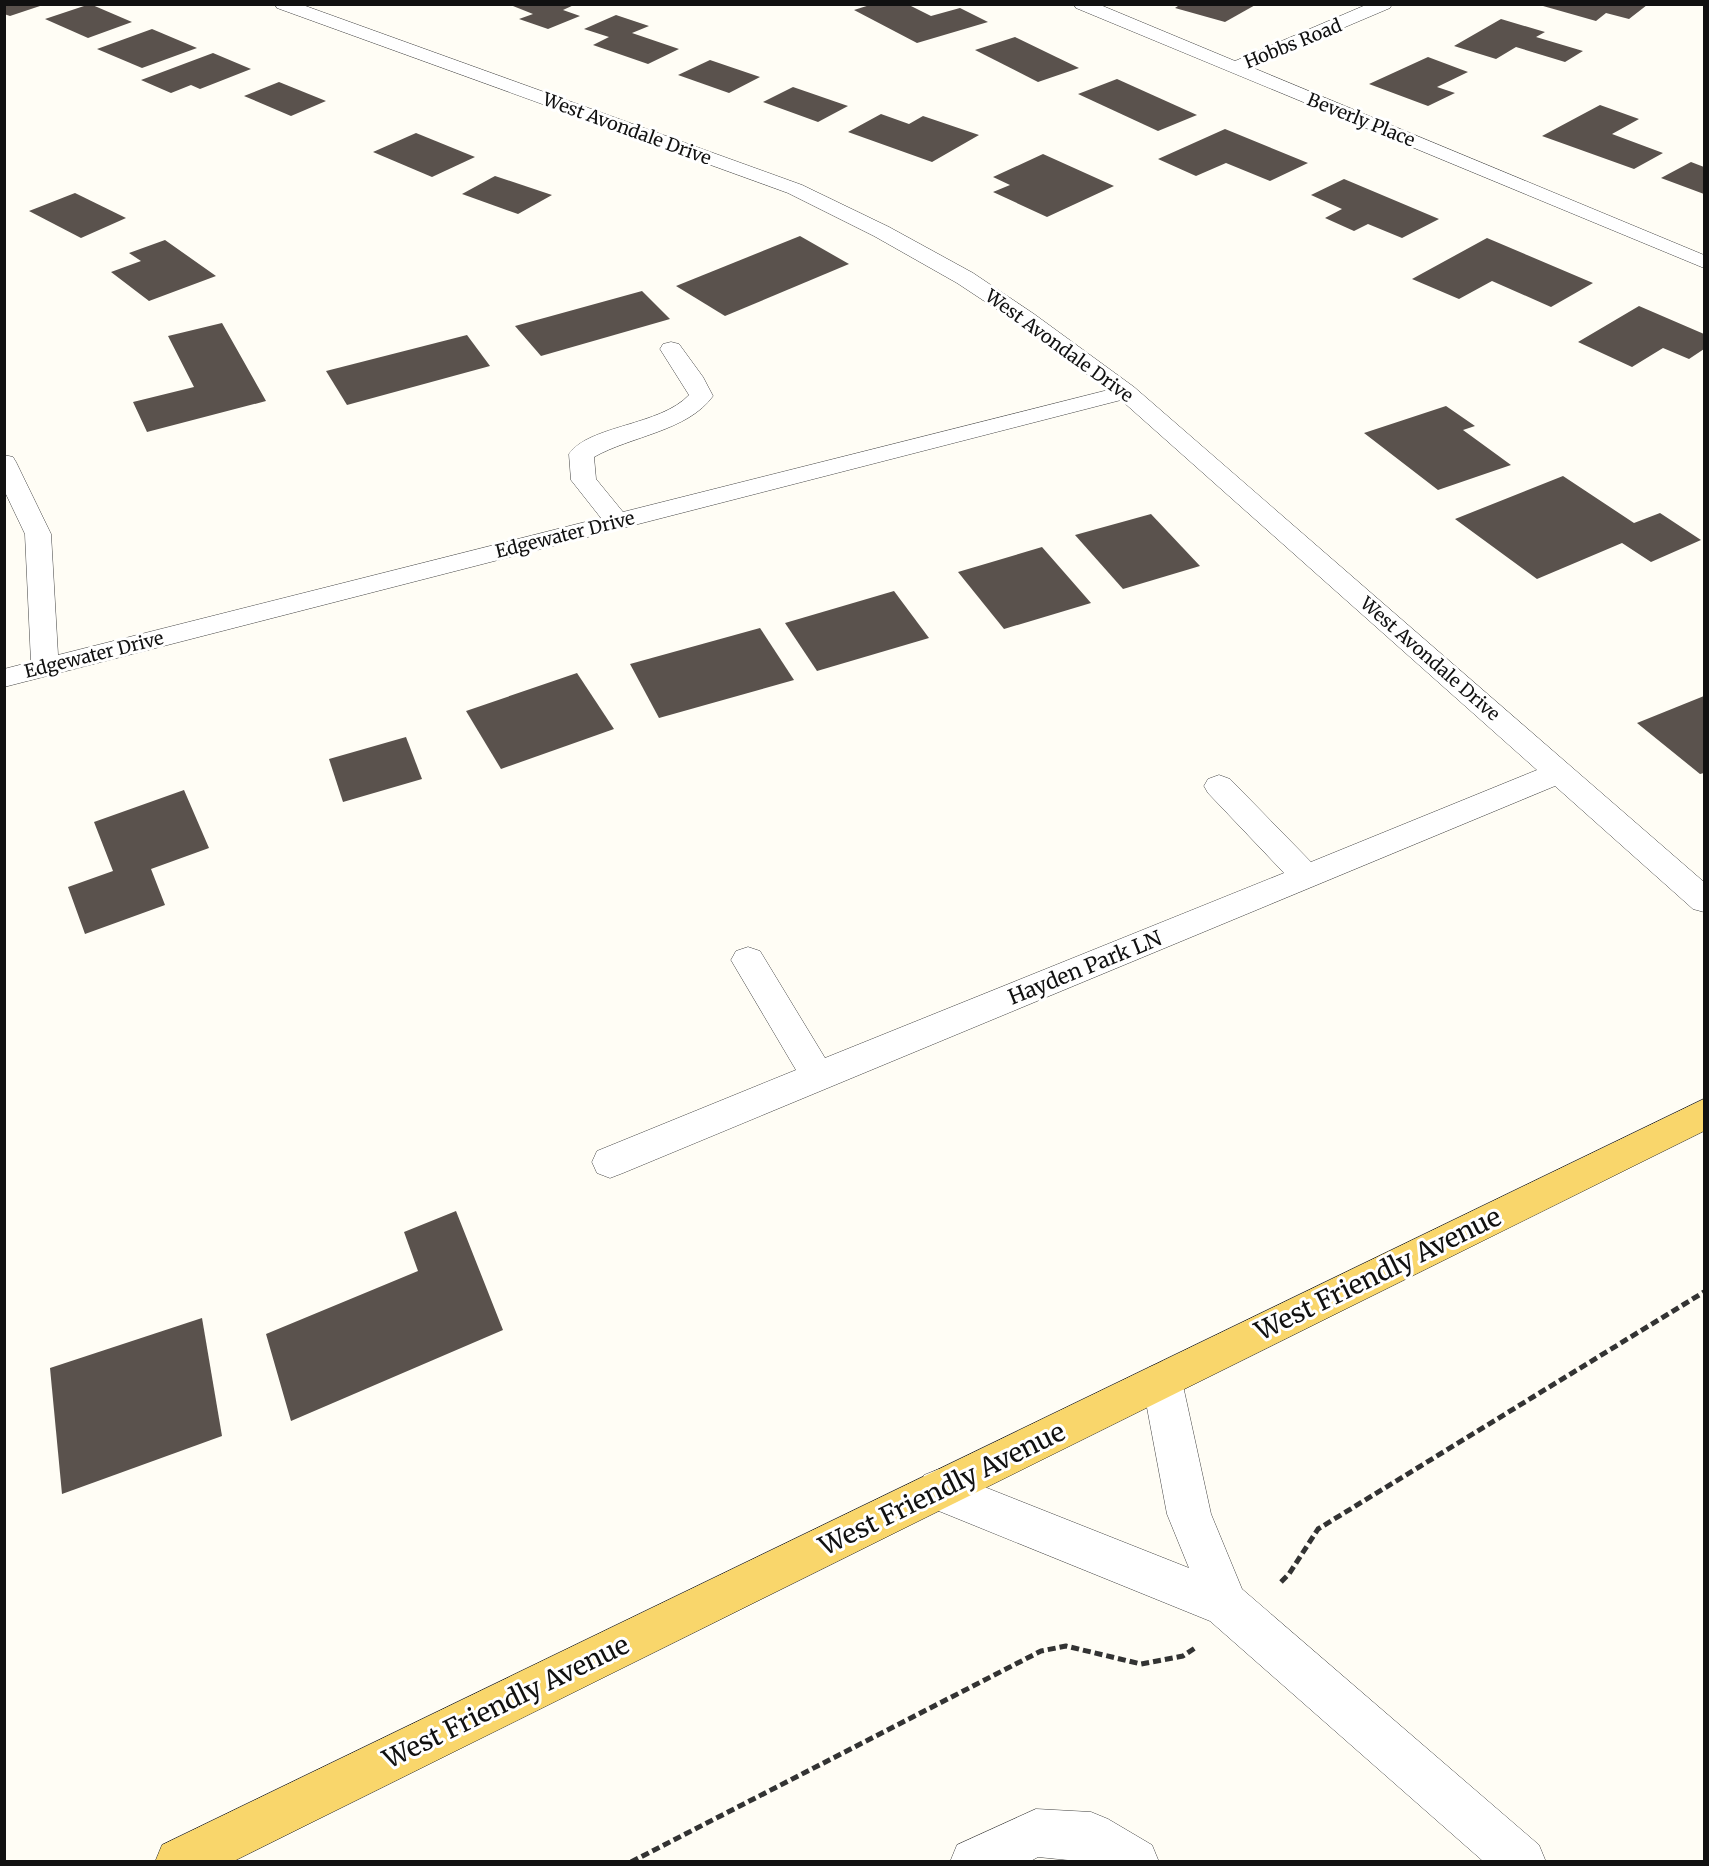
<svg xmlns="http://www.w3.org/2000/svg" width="1709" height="1866" font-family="Merriweather,serif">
	<rect width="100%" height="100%" fill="#fffdf5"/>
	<g fill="#5a524d">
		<path d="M 4,4 L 43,4 L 43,5 L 10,16 L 4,14 Z"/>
		<path d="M 90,4 L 132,22 L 88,38 L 45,19 Z"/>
		<path d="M 508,4 L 576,4 L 563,10 L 580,16 L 548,29 L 519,19 L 533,14 Z"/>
		<path d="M 873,4 L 907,4 L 931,16 L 960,8 L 988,22 L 917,43 L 854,10 Z"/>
		<path d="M 1181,4 L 1257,4 L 1225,22 L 1175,8 Z"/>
		<path d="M 1536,4 L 1644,4 L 1647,5 L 1629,19 L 1606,13 L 1596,21 Z"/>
		<path d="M 616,15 L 649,26 L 632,33 L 679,49 L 648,64 L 593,45 L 609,37 L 584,29 Z"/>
		<path d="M 1501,19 L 1545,32 L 1536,37 L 1583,51 L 1565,62 L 1516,47 L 1496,59 L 1454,46 Z"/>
		<path d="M 152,29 L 197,48 L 142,68 L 97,49 Z"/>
		<path d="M 1015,37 L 1079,68 L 1038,82 L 975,50 Z"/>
		<path d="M 213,53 L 251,69 L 200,89 L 191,85 L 171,93 L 141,80 Z"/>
		<path d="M 1428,57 L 1468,72 L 1437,87 L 1455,93 L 1428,106 L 1369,84 Z"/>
		<path d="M 710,60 L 760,77 L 729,93 L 678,75 Z"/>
		<path d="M 1117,79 L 1197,115 L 1158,131 L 1078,94 Z"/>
		<path d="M 279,82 L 326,101 L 291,116 L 244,96 Z"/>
		<path d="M 793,87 L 848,106 L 818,122 L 763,102 Z"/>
		<path d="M 1600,105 L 1639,119 L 1612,134 L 1663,153 L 1634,169 L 1542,136 Z"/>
		<path d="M 881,114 L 909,124 L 923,116 L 979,135 L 932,162 L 848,132 Z"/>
		<path d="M 1225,129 L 1308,163 L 1270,181 L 1226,163 L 1196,176 L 1158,159 Z"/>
		<path d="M 416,133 L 475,157 L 432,177 L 373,152 Z"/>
		<path d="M 1043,154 L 1114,186 L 1047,217 L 993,192 L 1010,185 L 993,177 Z"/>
		<path d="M 1691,162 L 1704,167 L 1704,194 L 1661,178 Z"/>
		<path d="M 495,176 L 552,195 L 518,214 L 462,194 Z"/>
		<path d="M 1344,179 L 1439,219 L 1402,238 L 1368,224 L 1354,231 L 1325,218 L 1342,209 L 1311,195 Z"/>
		<path d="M 75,193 L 126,218 L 81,238 L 29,211 Z"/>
		<path d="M 800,236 L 849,264 L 725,316 L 676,286 Z"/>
		<path d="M 1487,238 L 1593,283 L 1551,307 L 1492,281 L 1459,299 L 1412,279 Z"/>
		<path d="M 165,240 L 216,276 L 149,301 L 111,272 L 141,261 L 129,253 Z"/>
		<path d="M 642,291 L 670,319 L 541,356 L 515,326 Z"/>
		<path d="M 1639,306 L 1704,334 L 1704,349 L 1689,359 L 1663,348 L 1632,367 L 1578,342 Z"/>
		<path d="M 222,323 L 266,401 L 147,432 L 133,402 L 194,387 L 168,336 Z"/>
		<path d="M 467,335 L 490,366 L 347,405 L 326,371 Z"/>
		<path d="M 1446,406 L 1475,426 L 1463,430 L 1511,465 L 1438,490 L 1364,433 Z"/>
		<path d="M 1563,476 L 1634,523 L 1660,513 L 1701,540 L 1651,562 L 1622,543 L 1537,579 L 1455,519 Z"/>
		<path d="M 1151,514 L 1200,566 L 1123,589 L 1075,535 Z"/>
		<path d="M 1042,547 L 1091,603 L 1004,629 L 958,572 Z"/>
		<path d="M 894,591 L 929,638 L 817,671 L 785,623 Z"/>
		<path d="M 760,628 L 794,680 L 659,718 L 630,664 Z"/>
		<path d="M 577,673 L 614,729 L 501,769 L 466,711 Z"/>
		<path d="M 1704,696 L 1704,773 L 1700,774 L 1637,723 Z"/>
		<path d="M 406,737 L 422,779 L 343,802 L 329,759 Z"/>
		<path d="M 184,790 L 209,848 L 151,869 L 165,905 L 85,934 L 68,887 L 113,871 L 94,822 Z"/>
		<path d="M 456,1211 L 503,1330 L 291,1421 L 266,1334 L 418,1271 L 404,1232 Z"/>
		<path d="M 202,1318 L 222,1436 L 62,1494 L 50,1368 Z"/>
	</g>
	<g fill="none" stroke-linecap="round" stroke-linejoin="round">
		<g stroke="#444" stroke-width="1">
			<g id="minor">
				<path d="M 275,4 L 300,4 L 802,185 L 889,227 L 973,273 L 1034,314 L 1134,387 L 1704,882 L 1704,912 L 1693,909 L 1555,786 L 623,1173 L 610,1178 L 597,1173 L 592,1162 L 597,1151 L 796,1070 L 731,960 L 736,951 L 748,947 L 760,951 L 825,1058 L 1284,873 L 1208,793 L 1204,786 L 1208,779 L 1219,775 L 1230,779 L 1311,862 L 1537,770 L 1121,400 L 4,687 L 4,669 L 31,662 L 25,534 L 4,490 L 4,455 L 13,457 L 16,462 L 51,534 L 58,655 L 601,518 L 571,480 L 569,454 C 589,425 660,426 689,395 L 660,349 L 663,344 L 671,342 L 679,344 L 703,377 L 713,396 C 688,431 631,436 594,457 L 596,479 L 623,512 L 1108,390 L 1019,324 L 957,283 L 874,236 L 788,193 L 277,8 Z"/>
				<path d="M 1074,4 L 1098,4 L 1235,61 L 1368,4 L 1392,4 L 1390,8 L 1251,67 L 1704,255 L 1704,268 L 1076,8 Z"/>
				<path d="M 1162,1362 L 1176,1368 L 1182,1381 L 1211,1514 L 1242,1589 L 1539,1845 L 1546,1862 L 1484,1862 L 1210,1621 L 924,1505 L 918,1490 L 924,1475 L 939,1469 L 1189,1568 L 1167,1514 L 1142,1381 L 1148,1368 Z"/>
				<path d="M 1036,1809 L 1091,1812 L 1108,1819 L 1152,1845 L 1159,1862 L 1088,1862 L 1038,1857 L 1029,1862 L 950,1862 L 957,1845 Z"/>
			</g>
		</g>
		<g stroke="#222" stroke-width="1">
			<path id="major" d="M 1704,1099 L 1704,1131 L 232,1862 L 155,1862 L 162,1845 Z"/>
		</g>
		<g stroke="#333" stroke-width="5" stroke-dasharray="8 4" stroke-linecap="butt">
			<path d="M 1281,1582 L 1289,1574 L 1318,1529 L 1704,1292"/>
			<path d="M 631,1862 L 1041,1651 L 1066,1646 L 1141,1664 L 1183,1656 L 1195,1648"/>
		</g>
		<use href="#minor" fill="#fff" fill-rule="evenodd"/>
		<use href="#major" fill="#f9d66b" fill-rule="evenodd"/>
	</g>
	<g text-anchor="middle" stroke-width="6" stroke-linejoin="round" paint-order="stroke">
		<g font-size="18" fill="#111" stroke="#fff">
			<text transform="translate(1293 44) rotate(-22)" y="6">Hobbs Road</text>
			<text transform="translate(1361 120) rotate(22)" y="6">Beverly Place</text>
			<text transform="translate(627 129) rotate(20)" y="6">West Avondale Drive</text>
			<text transform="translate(1059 346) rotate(36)" y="6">West Avondale Drive</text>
			<text transform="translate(565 535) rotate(-14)" y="6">Edgewater Drive</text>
			<text transform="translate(94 655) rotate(-14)" y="6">Edgewater Drive</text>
			<text transform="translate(1430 659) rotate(41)" y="6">West Avondale Drive</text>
		</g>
		<g font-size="21" fill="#111" stroke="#fff">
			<text transform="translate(1085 968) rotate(-22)" y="7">Hayden Park LN</text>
		</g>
		<g font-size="26" fill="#111" stroke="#fff">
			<text transform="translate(1378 1274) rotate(-26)" y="9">West Friendly Avenue</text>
			<text transform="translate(942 1489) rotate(-26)" y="9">West Friendly Avenue</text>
			<text transform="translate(506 1702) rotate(-26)" y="9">West Friendly Avenue</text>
		</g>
	</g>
	<rect width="1709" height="1866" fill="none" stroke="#111111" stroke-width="12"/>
</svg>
